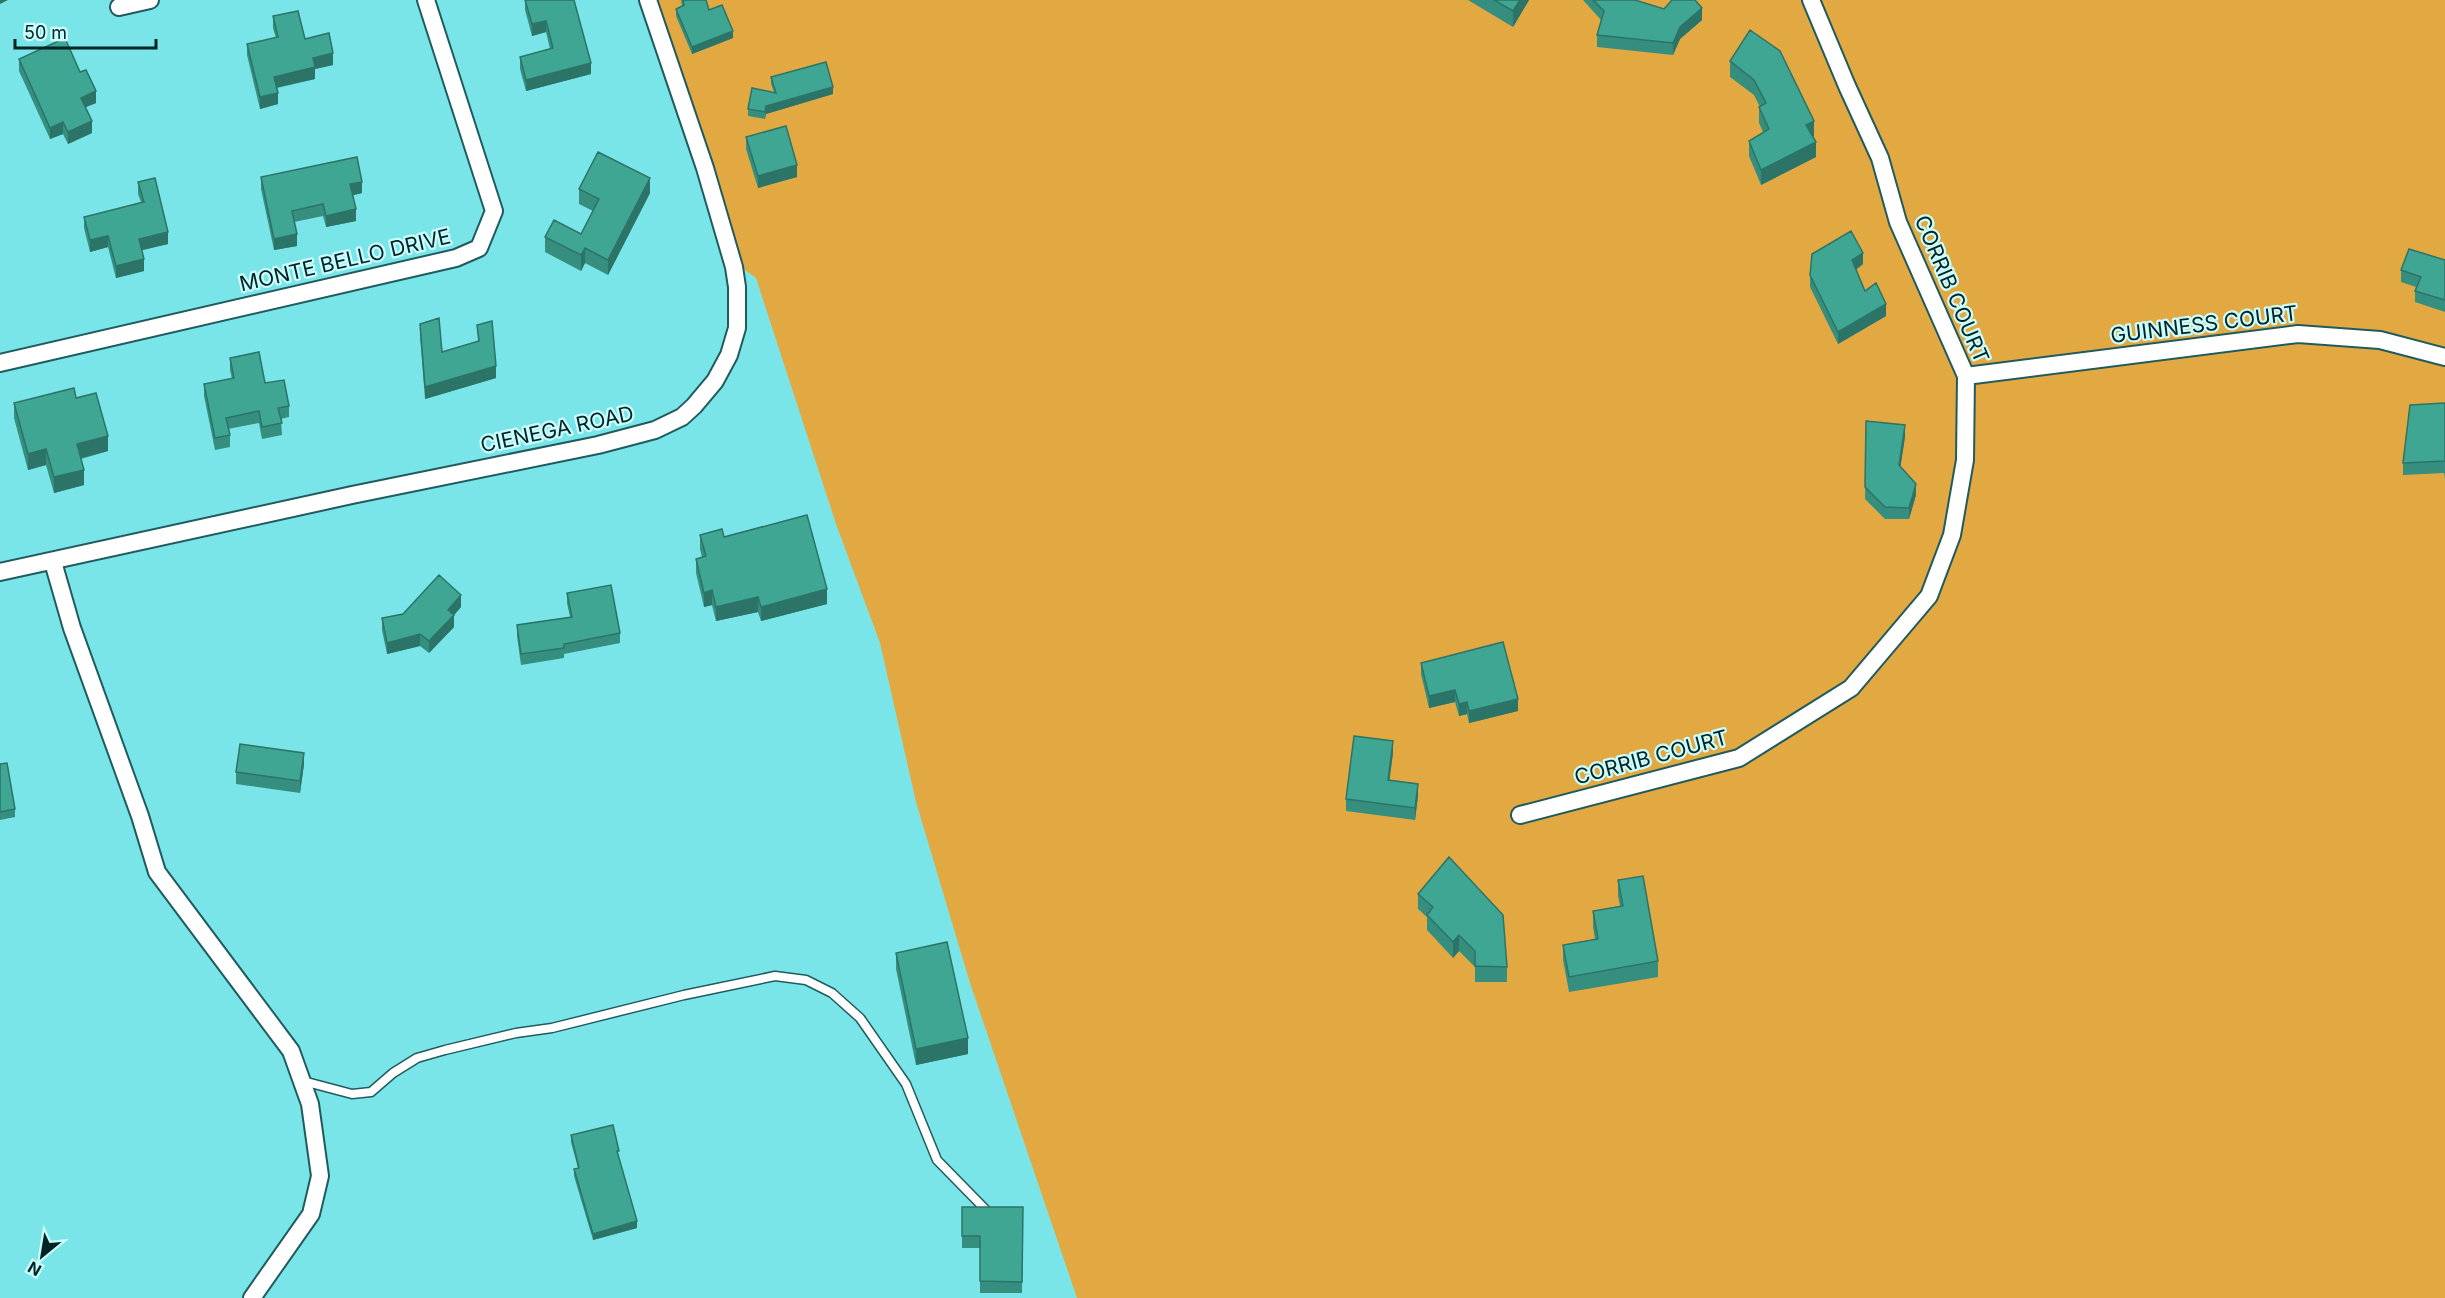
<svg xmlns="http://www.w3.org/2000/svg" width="2445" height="1298" font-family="Inter,sans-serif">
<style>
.green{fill:#e2a943}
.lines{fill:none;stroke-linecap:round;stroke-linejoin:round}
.service-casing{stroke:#205b5d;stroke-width:11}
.minor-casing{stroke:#205b5d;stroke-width:20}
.service{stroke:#fff;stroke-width:8}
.minor{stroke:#fff;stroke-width:16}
.wall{fill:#368f7e}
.shaded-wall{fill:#2c7467}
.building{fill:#3fa693;stroke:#2c7467;stroke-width:1.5}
.labels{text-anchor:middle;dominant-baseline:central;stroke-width:4.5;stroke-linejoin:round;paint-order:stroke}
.street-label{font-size:21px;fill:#002324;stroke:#ccfdfe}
</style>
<rect width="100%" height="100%" fill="#7ae5e9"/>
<path class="green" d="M650 0H2445V1298H1077L970 983 916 802 880 643 836 524 756 278 724 255Z"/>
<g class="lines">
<defs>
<path id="service" d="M303 1081 352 1094 371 1092 393 1073 417 1058 445 1050 516 1033 552 1028 684 995 775 976 806 980 832 993 860 1018 906 1084 937 1160 986 1210"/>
<path id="minor" d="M119 7 150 0
M0 363 456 258 479 248 494 211 426 0
M1966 376 2298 334 2380 340 2445 357
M53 562 72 628 140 816 157 872 291 1051 310 1104 320 1176 311 1214 252 1298
M0 572 352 495 598 445 655 430 682 417 694 406 715 381 729 355 737 328V287L734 267 705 168 648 0
M1520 815 1739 758 1851 688 1929 596 1952 535 1965 460 1966 376 1898 222 1880 158 1847 86 1811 0"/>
</defs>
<use href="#service" class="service-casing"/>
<use href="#minor" class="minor-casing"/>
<use href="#service" class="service"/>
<use href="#minor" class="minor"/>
</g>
<path class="wall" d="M525 0H574L591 74 526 91 520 69V57L550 49 546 32 532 36 525 10Z
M681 0H706L709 10 733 38 692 54 676 16V9L682 6Z
M1468 0H1529L1513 27Z
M1583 0H1635L1702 20 1680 39 1673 55 1597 47V35L1601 20Z
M273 16 305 39 333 65 315 69V79L277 88 278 104 260 109 247 55V44L276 38 273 28Z
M1750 30 1814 136 1813 137 1816 157 1761 185 1749 156V141L1763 132 1759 123V107H1760L1754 95 1730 77V61Z
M19 59 80 72 96 103 86 107 92 133 68 144 63 134 50 139 19 71Z
M771 77 833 94 766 114 765 119 748 116V109L774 92 771 84Z
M746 137 797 177 758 188 746 149Z
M261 177 362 193 353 195 356 221 326 227 323 216 294 222 297 246 274 250 261 189Z
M138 182 168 244 141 250 144 271 116 278 108 247 90 252 84 228V217L141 202 138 194Z
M579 189 650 193 608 275 585 263 581 271 545 252V237L581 234 593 211 579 204Z
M2445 260V312L2415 302V291L2416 287 2401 282V270Z
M1863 264 1856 270 1865 291 1886 316 1838 344 1810 287V275Z
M420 324 442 352 478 341 477 325 496 378 425 399 420 336Z
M230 358 265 383 289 406V417L281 419 282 435 262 439 259 423 228 429 230 435V447L215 450 204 396V384L232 379 230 370Z
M76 398 108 451 81 459 84 485 54 493 46 465 28 470 14 418V403Z
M2445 403V479L2444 473 2403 475V463Z
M1866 421 1905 437 1900 467 1916 495 1909 519H1885L1865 499Z
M700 535 724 537 827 604 761 621 758 612 716 621 712 605 704 607 696 573V559L702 557 700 549Z
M567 593 620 633V643L564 654V658L521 665 517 636V625L570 617 567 603Z
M461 607 454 615V627L429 653 420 646 387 654 382 630V618Z
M1421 663 1518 711 1469 723 1467 714 1459 716 1455 702 1429 708 1421 674Z
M1393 753 1389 780 1418 796 1415 820 1346 811V799Z
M0 764 15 809V817L0 820Z
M304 764 300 793 236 784V772Z
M1618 880 1658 961V977L1569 992 1563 960V945L1595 939 1593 927V911L1620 906 1618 896Z
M1418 894 1507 967V982H1475V967L1459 951 1453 958 1427 930V917L1418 909Z
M896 953 968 1054 916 1065 896 969Z
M571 1135 619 1157V1158L637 1228 593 1240 574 1176V1169L578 1168 571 1142Z
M962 1207H1023L1022 1293H980V1248H962Z"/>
<path class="shaded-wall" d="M0 0H8L0 4Z
M1520 0H1529L1513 27V11Z
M1702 8V20L1680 39 1673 55V43L1680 27Z
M546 21V32L532 36V24Z
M733 31V38L692 54V47Z
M333 53V65L315 69V79L274 88V77L313 58Z
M591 63V74L526 91V80Z
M833 87V94L766 114 765 119 766 106Z
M96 91V103L81 109V98Z
M278 93V104L260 109V97Z
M92 121V133L68 144V132Z
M1814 121V136L1806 141V125Z
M63 122V134L50 139V128Z
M1816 142V157L1761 185V170Z
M797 165V177L758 188V176Z
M650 178V193L608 275V260Z
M362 182V193L350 196V184Z
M356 209V221L326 227V216Z
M168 232V244L139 251V239Z
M297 234V246L274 250V239Z
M108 236V247L90 252V240Z
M585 248V263L581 271V255Z
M1863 253V264L1852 272V260Z
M144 259V271L116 278V266Z
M1886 304V316L1838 344V332Z
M496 366V378L425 399V387Z
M1905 425V437L1899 477V465Z
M108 436V451L77 459V444Z
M46 449V465L28 470V454Z
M84 470V485L54 493V477Z
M1916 484V495L1909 519V508Z
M827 589V604L761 621V607Z
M712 590V605L704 607V593Z
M461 595V607L449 621 454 615V627L429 653V641L448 610Z
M758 597V612L716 621V607Z
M420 634V646L387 654V643Z
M1455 690V702L1429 708V696Z
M1518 699V711L1469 723V711Z
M1467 702V714L1459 716V704Z
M1393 741V753L1388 792V780Z
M304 753V764L300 793V781Z
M1418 784V796L1415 820V808Z
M1459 935V951L1453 958V942Z
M968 1038V1054L916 1065V1049Z
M637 1221V1228L593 1240V1234Z"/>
<path class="building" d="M525 0H574L591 63 526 80 520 57 553 48 546 21 532 24Z
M683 0H706L709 10 722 5 733 31 692 47 676 9 684 5Z
M1494 0H1520L1513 11Z
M1593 0H1635L1664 9 1672 0H1695L1702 8 1680 27 1673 43 1597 35 1604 11Z
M298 11 305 39 329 33 333 53 313 58 315 67 274 77 278 93 260 97 247 44 278 37 273 16Z
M1750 30 1780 51 1814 121 1806 125 1816 142 1761 170 1749 141 1769 129 1759 107 1766 103 1754 80 1730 61Z
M65 38 80 72 86 70 96 91 81 98 92 121 68 132 63 122 50 128 19 59Z
M826 62 833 87 766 106 765 112 748 109 752 88 776 93 771 77Z
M786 126 797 165 758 176 746 137Z
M598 152 650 178 608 260 585 248 581 255 545 237 554 220 581 234 599 199 579 189Z
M357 157 362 182 350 184 356 209 326 216 323 204 292 211 297 234 274 239 261 177Z
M155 178 168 232 139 239 144 259 116 266 108 236 90 240 84 217 144 202 138 182Z
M1851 231 1863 253 1852 260 1865 291 1876 283 1886 304 1838 332 1810 275 1812 254Z
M2409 249 2445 260V300L2415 291 2421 277 2401 270Z
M439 318 442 352 479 341 477 325 492 321 496 366 425 387 420 324Z
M259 352 265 383 284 380 289 406 278 408 282 423 262 427 259 411 226 418 230 435 215 438 204 384 234 378 230 358Z
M74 388 76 398 96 393 108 436 77 444 84 470 54 477 46 449 28 454 14 403Z
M2445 403V461L2403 463 2410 405Z
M1866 421 1905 425 1899 465 1916 484 1909 508 1885 507 1865 487Z
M807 515 827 589 761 607 758 597 716 607 712 590 704 593 696 559 706 556 700 535 722 529 724 537Z
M439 575 461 595 448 610 454 615 429 641 420 634 387 643 382 618 403 614Z
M611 585 620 633 564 644V648L521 654 517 625 572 617 567 593Z
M1503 642 1518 699 1469 711 1467 702 1459 704 1455 690 1429 696 1421 663Z
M1354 736 1393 741 1388 780 1418 784 1415 808 1346 799Z
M240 744 304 753 300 781 236 772Z
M7 763 15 809 0 812V764Z
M1449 857 1503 915 1507 967 1475 966V951L1459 935 1453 942 1427 915 1433 907 1418 894Z
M1643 876 1658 961 1569 977 1563 945 1598 939 1593 911 1623 906 1618 880Z
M947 942 968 1038 916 1049 896 953Z
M613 1125 619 1151H617L637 1221 593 1234 574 1169 579 1168 571 1135Z
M962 1207H1023L1022 1282 980 1281V1236H962Z"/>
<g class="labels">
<g class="street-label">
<text transform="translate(345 260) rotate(-13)">MONTE BELLO DRIVE</text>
<text transform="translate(1952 289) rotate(67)">CORRIB COURT</text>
<text transform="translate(2204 324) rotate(-7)">GUINNESS COURT</text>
<text transform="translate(557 429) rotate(-12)">CIENEGA ROAD</text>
<text transform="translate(1651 757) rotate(-15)">CORRIB COURT</text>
</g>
</g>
<g transform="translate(42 1256) rotate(210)" stroke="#ccfdfe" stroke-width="4.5" paint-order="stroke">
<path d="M0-4.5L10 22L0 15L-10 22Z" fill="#002324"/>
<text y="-9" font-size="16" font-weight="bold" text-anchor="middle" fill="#002324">N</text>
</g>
<path d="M15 39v9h141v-9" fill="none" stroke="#002324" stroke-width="3"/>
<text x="24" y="39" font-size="18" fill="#002324" stroke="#ccfdfe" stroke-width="4.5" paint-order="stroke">50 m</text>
</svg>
